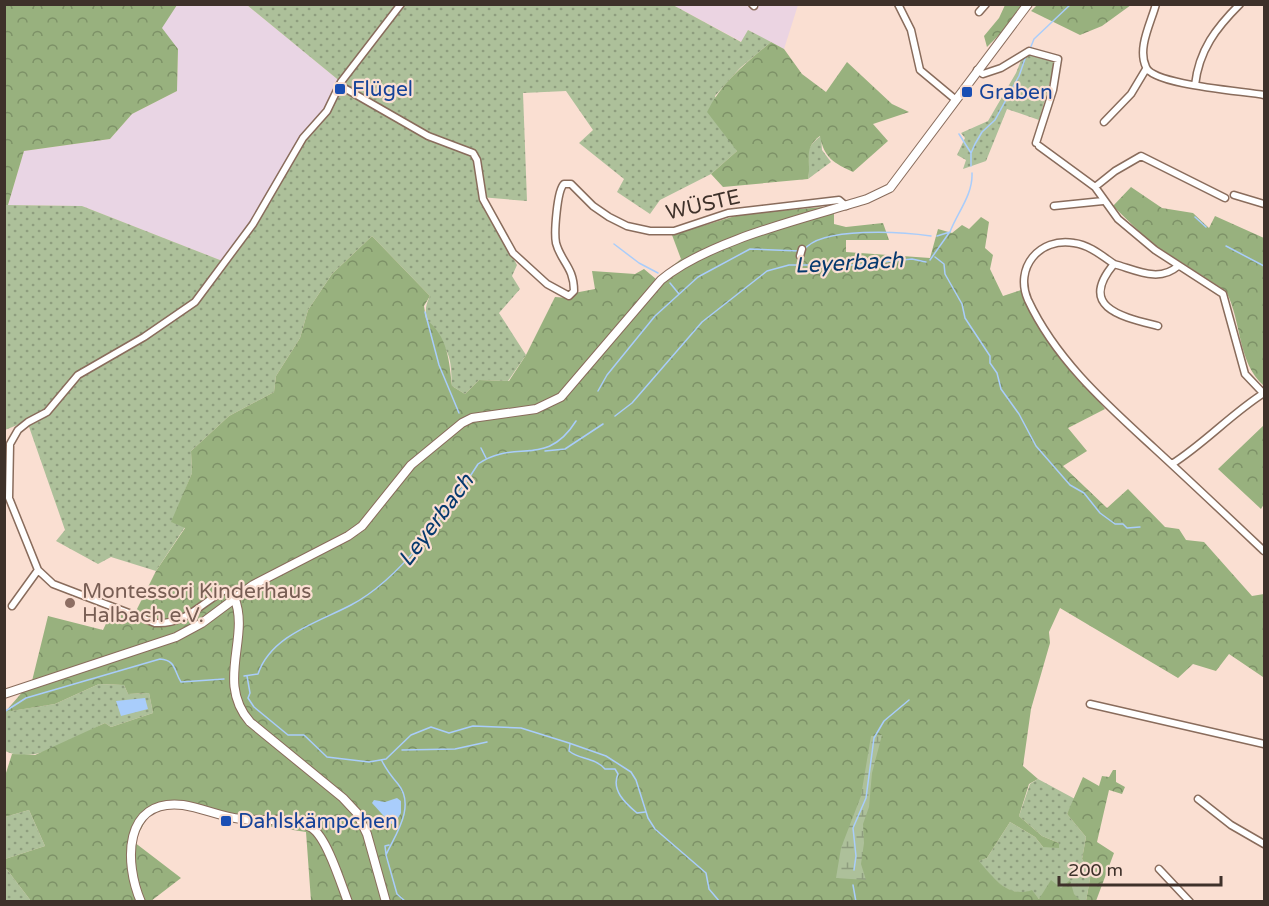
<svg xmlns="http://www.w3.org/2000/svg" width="1269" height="906" font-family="'Varela Round',sans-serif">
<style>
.commercial{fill:#ebd4e2}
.industrial{fill:#e9d5e4}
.grass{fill:url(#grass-dots)}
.forest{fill:url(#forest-crowns)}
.wetland{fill:url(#wetland-marsh)}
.water{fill:#a9cdfb}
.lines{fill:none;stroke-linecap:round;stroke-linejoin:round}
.stream{stroke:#a9cdfb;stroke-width:1.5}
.minor-casing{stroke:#896c5c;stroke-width:9}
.major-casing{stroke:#896c5c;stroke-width:10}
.minor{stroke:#fff;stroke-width:6}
.major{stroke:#fff;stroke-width:8}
.transit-dot{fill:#1a4fb4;stroke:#fadfd2;stroke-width:2}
.education-dot{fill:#8d6e63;stroke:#fadfd2;stroke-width:2}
.labels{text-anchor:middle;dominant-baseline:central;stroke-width:4.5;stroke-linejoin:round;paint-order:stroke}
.transit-label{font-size:21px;fill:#164399;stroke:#fadfd2;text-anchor:start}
.street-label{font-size:21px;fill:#3e312a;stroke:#fadfd2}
.education-label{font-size:21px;fill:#785e54;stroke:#fadfd2;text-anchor:start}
.water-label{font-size:22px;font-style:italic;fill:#06396e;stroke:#fadfd2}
</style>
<defs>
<pattern id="grass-dots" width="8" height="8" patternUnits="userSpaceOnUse" patternTransform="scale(1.5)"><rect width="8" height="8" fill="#adc09a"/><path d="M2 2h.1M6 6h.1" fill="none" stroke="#8e9d7e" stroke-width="1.8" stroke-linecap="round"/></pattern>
<pattern id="forest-crowns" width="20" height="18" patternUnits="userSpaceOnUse" patternTransform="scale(1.5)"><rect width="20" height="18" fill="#98b17e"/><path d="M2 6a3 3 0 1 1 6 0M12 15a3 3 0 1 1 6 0" fill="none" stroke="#7d9167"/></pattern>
<pattern id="wetland-marsh" width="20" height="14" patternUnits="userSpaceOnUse" patternTransform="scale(1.5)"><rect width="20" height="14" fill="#adc09a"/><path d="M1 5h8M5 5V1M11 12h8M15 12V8" fill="none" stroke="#8e9d7e"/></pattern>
</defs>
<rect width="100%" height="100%" fill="#fadfd2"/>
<path class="commercial" d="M673 5 798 4V5L784 49 748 30 742 42Z"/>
<path class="industrial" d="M177 5H247L342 83 225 262 82 206 8 205 24 151 110 139 132 114 177 91 178 49 161 28Z"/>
<path class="grass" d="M247 5H673L741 42 748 30 771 42 740 68 715 96 737 151 711 174 660 200 650 214 617 192 624 179 579 143 593 130 566 91 523 93 527 201 480 197 517 265 512 276 520 289 499 313 526 355 508 381 479 380 465 394 452 386C451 376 452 362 447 352 438 331 417 320 430 296L372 236 332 274 308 310 300 338 276 376 274 392 229 416 191 451 192 473 172 522 185 527 156 571 111 557 98 564 56 541 65 530 27 421 5 430V205L82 206 225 262 342 83Z
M1024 53 1048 57 1056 62 1039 120 1007 109 986 161 963 169 966 160 957 155 965 138 961 133 988 121 1016 73Z
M821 136 822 150 831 162 808 179C812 158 800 151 821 136Z
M99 684 124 685 128 694 149 693 153 713 111 727 105 723C77 736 36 766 5 751L4 712 55 704Z
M1038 779 1075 799 1067 814 1086 837 1082 859 1091 873 1086 901H1081L1061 888 1039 899 1032 891C1008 899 992 877 978 861L987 858 1010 822 1035 837 1043 847 1059 843 1042 836 1019 816 1030 784Z
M29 810 45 846 5 859V817Z
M5 867 31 901H5Z"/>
<path class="forest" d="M4 5H177L162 28 178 49 177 91 132 114 110 139 24 151 8 205H5Z
M1005 5H1024L1009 25 987 47 984 36 999 18Z
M1037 5V4L1131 5 1102 26 1080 35 1031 11Z
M771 42 784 49 802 74 826 92 847 62 892 104 909 112 873 124 888 141 853 172C834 163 824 158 820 136 802 149 812 161 808 179L723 187 711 174 737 151 707 112C722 82 746 63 771 42Z
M1131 187 1162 208 1193 213 1209 228 1215 216 1264 238V386C1237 362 1242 322 1226 291L1150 242 1113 206Z
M834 206V224L846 227 883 223 889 240H846V252L930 258 938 229 952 233 962 225 969 229 981 217 989 222 985 248 993 255 990 269 1003 296 1021 290C1040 328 1060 365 1092 394L1050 337 1105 409 1068 428 1087 451 1063 466 1107 508 1128 489 1165 527 1179 529 1186 540 1204 542 1252 596 1264 594 1263 677 1229 654 1216 671 1193 664 1178 678 1060 608 1049 632 1050 643 1031 709 1023 766 1038 779 1029 784 1019 816 1042 836 1059 843V848L1043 847 1035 837 1010 822 987 858 979 861C993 877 1008 899 1032 890L1039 899 1051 880 1061 888 1070 880 1074 894 1081 901H311L306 832 227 820 185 808 165 809 148 816 134 842 181 878 151 901H31L5 867V859L45 846 29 810 5 817V776L12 754 35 755 105 723 111 727 153 713 149 693 128 694 124 685 99 684 55 704 5 712 32 681 48 616 103 630 113 609 133 617 156 571 185 528 171 522 192 473 191 451 229 416 274 392 276 376 300 338 308 310 332 274 372 236 430 296 424 306 426 319C448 337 449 360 452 386L465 394 479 380 509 381 526 355 555 297 569 298 574 293 595 289 592 271 635 274 644 269 656 279 681 259 672 235 742 214Z
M1264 425V504L1261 509 1218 469Z
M1113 770H1116V782L1125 787 1122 794 1109 790 1097 842 1114 853 1096 901H1086L1091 873 1082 859 1086 837 1067 814 1083 777 1099 786 1102 776 1109 777Z"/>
<path class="wetland" d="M882 735 872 773 869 807 863 824 864 843 861 864 866 880 836 878 841 848 861 796 871 736Z"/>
<path class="water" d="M145 698 148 709 121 716 116 701Z
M397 798 401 801V813L395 823 391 824 372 803 374 800 385 802Z"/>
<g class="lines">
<path class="stream" d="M1030 49 1034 39 1071 4
M959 134 971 153
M971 166V153L975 144 982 132 995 120 1019 76 1026 56
M1195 217 1206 227
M937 236 950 232C957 213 973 195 972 173
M614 244 639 263 658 273
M1226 246 1264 266
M804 250C821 226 904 232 931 236
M935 257 944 264 945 274 962 304 965 318 990 356V363L997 373 1001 389 1019 414 1036 446 1070 485 1084 493 1100 513 1115 524H1123L1127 528 1140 527
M930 260 949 233
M670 283 679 294
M425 312 439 365 459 413
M598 391 607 375 655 316 698 277 750 249 799 251
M615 416 632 403 702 322 767 271 789 265H855L912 259 926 262
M481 448 486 458
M545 451 565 449 603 424
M244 676 258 674C271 635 319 622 351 605 401 579 448 511 478 464 515 438 546 469 576 421
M247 676 250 693 248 698 254 707 288 735H304L327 757 369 762 386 759 411 735 431 727 449 733 473 726 521 728 569 743 606 756 631 772 636 780 648 818 655 829 706 873 709 889 720 902
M4 712 26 698 160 659C176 660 174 671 181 682L224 679
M570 744 569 751C580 760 594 757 605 769H615L618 774C611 790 625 803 637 813L645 812
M402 750 455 749 487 742
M382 761C387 771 392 777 398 784 417 807 393 838 386 855L397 894 406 902
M386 854 385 846 389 845
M854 870 856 856 853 828 866 798 874 738 884 721 909 700
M853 885 856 902"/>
<defs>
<path id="minor" d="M752 4 754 6
M898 4 911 30 920 70 956 100
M1156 4C1151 23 1137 48 1146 67 1153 85 1243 91 1264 95
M979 12 986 4
M977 70 983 74 1001 68 1029 51 1058 59 1053 90 1036 143
M339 85 428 136 473 153 477 160 483 199 513 253 547 284 569 296 574 291C574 267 561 262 556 243 554 233 557 190 564 184H571L593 206 609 217 627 226 650 231H674L728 213 839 200 846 206
M1195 85C1199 50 1216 28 1240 4
M1104 122 1131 94 1146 69
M1039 146 1095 187 1118 219 1155 250 1223 294 1245 374 1264 394
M1095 187 1115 171 1141 156 1225 198
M1234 195 1264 204
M1054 206 1103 201
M800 256 802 249
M1114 264C1101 255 1089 245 1074 243 1039 237 1014 268 1028 300 1056 360 1106 404 1154 448 1191 482 1228 517 1264 551
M1158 326C1123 317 1077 308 1114 264 1136 270 1159 283 1178 266
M1172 464C1205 443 1231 414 1264 393
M234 597 230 591 225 590C201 603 186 625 155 623L53 584 38 570 9 498 10 444 18 430 28 422 47 412 78 375 144 337 195 302 253 224 303 138 327 111 341 82 401 4
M12 606 38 570
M1090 704 1264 744
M1198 799 1231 825 1264 844
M1159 869 1190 902"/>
<path id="major" d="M234 597C251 637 215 682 250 722L343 798 357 813 367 834 386 902
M4 694 176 637 202 623 253 585 348 536 362 526 411 465 462 423 472 418 536 409 561 397 661 280C709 240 806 218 867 199L890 188 1028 4
M141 902C124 863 123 798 183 805 203 808 221 817 241 819 262 822 294 816 312 828 327 838 341 884 348 902"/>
</defs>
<use href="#minor" class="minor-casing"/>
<use href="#major" class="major-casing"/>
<use href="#minor" class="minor"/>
<use href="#major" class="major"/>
</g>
<g class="transit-dot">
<rect x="334" y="83" width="12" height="12" rx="3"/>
<rect x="961" y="86" width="12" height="12" rx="3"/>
<rect x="220" y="815" width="12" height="12" rx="3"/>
</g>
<circle class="education-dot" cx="70" cy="603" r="6"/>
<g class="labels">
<g class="transit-label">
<text x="352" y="89">Flügel</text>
<text x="979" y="92">Graben</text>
<text x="238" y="821">Dahlskämpchen</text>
</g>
<g class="street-label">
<text transform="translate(703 205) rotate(-13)">WÜSTE</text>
</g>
<g class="education-label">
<text x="82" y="591">Montessori Kinderhaus<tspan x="82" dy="24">Halbach e.V.</tspan></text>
</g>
<g class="water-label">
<text transform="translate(849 263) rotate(-3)">Leyerbach</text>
<text transform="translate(436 520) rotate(-53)">Leyerbach</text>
</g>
</g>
<rect width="1269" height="906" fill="none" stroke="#3e312a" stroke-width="12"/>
<path d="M1059 876v9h162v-9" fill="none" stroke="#3e312a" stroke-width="3"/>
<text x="1068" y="876" font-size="18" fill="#3e312a" stroke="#fadfd2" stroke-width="4.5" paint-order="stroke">200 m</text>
</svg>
